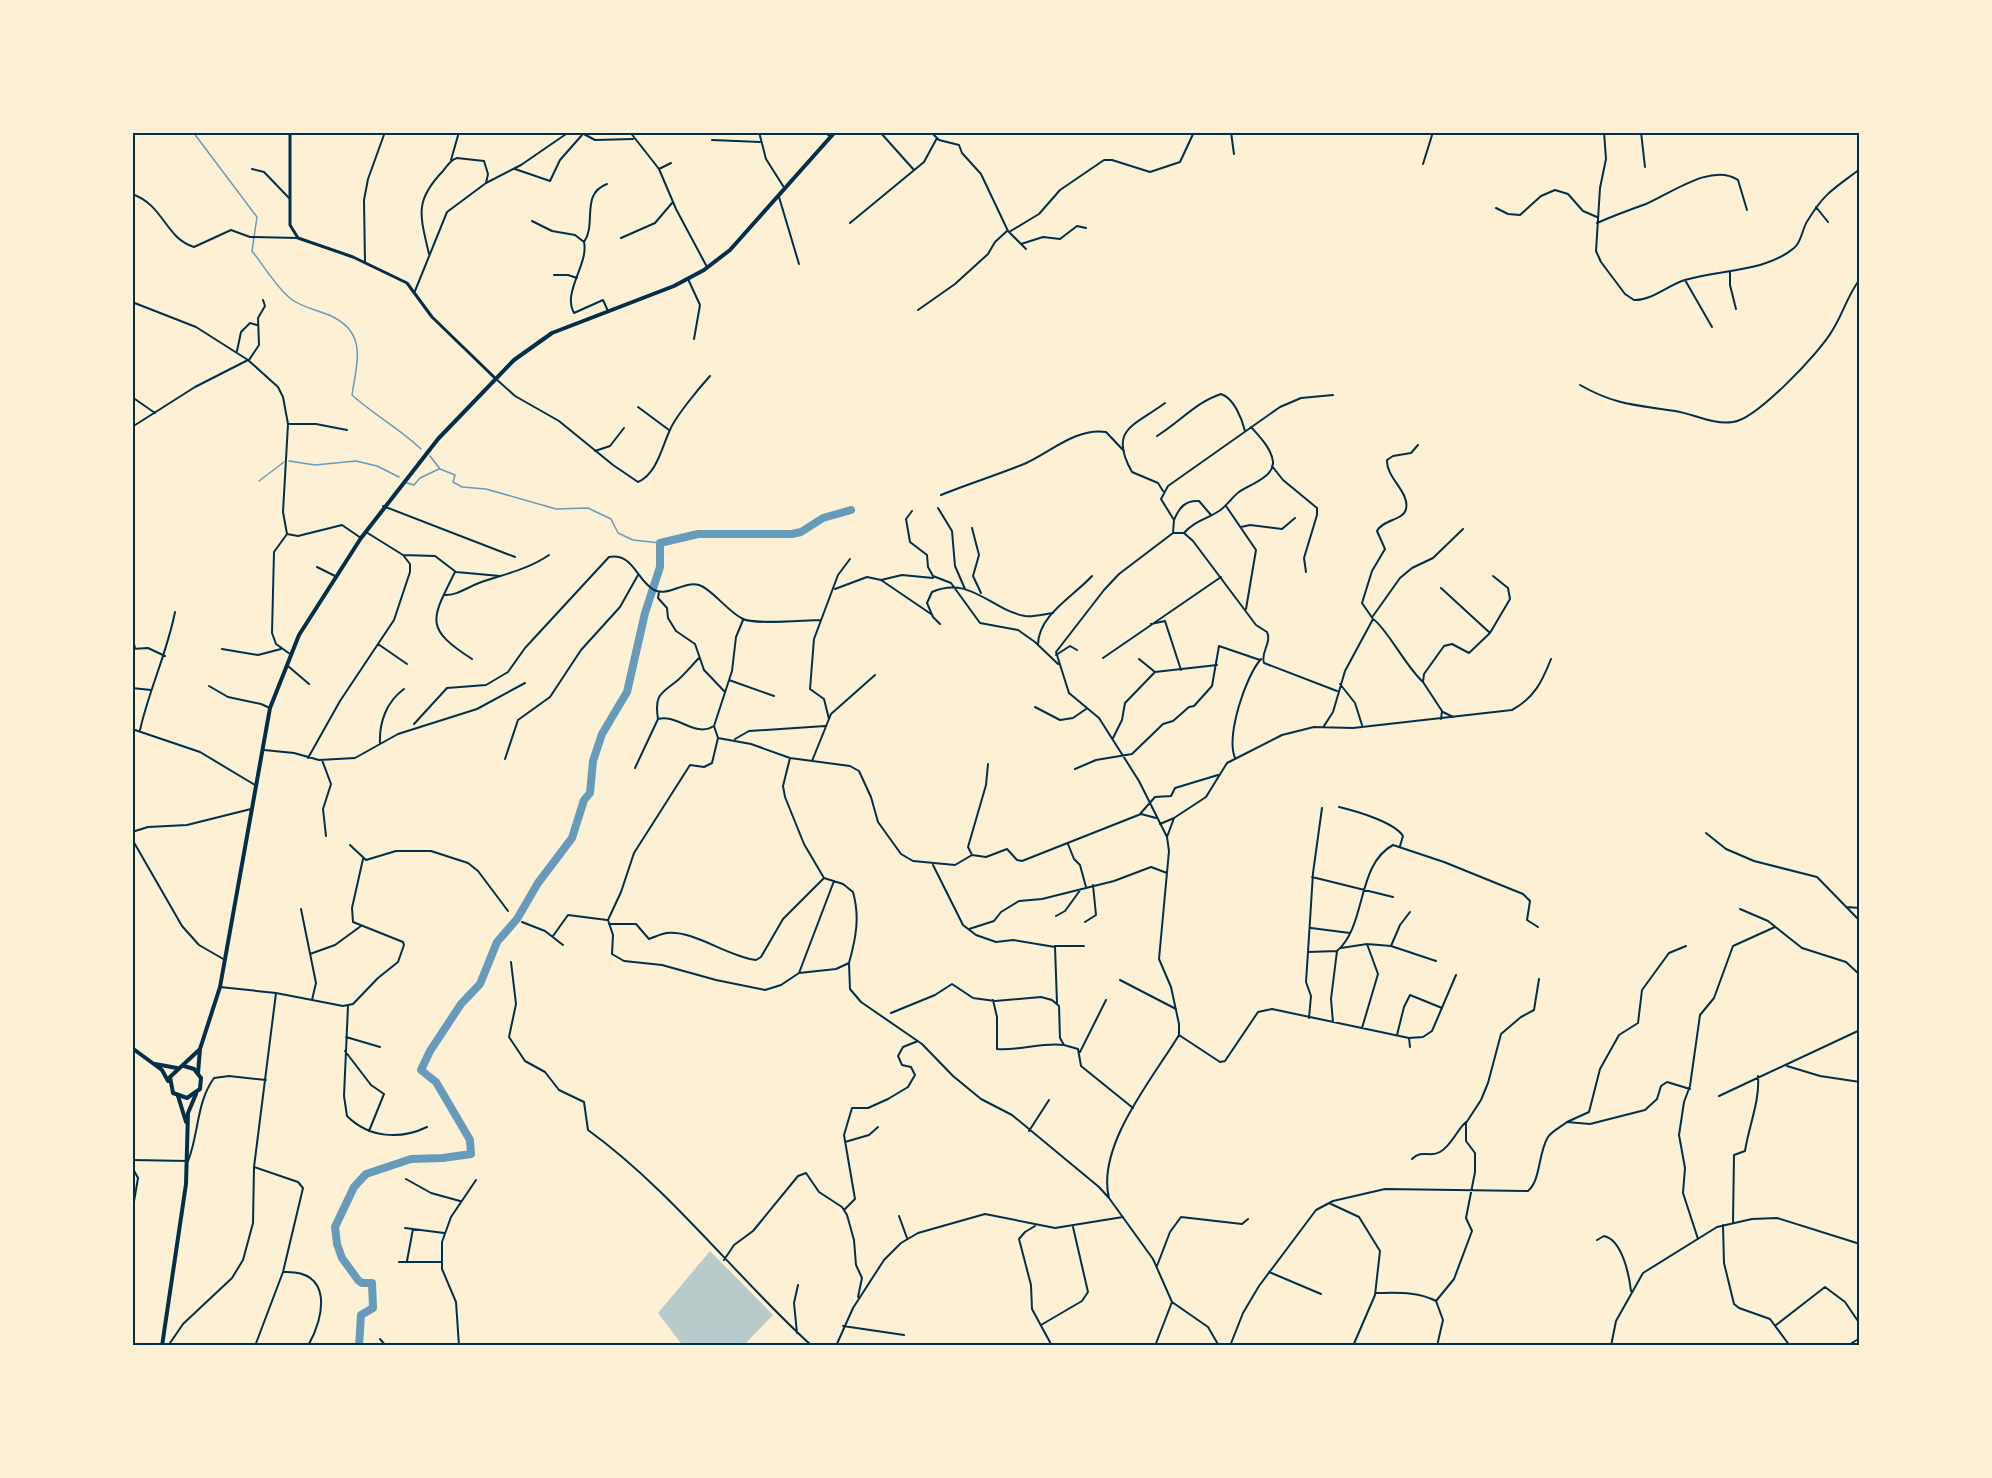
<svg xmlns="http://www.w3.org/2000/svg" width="1992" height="1478" font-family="Manrope,sans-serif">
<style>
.green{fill:#b9caca}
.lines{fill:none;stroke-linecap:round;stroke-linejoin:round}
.stream{stroke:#669bbc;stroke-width:1.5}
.river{stroke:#669bbc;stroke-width:8}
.minor{stroke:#003049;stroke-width:2}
.tertiary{stroke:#003049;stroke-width:3}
.primary{stroke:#003049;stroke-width:4}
.trunk{stroke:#003049;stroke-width:4}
.neatline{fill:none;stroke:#003049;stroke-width:2}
</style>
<rect width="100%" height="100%" fill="#fdf0d5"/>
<path class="green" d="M710 1251 773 1315 743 1346H683L658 1313Z"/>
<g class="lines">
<path class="stream" d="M193 132 257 217 252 251C264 266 276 287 291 299 303 308 315 309 329 315 368 332 357 361 352 395 374 415 399 428 421 449
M430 456 440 469 455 475 453 482 462 487 486 489 556 509 588 508 611 519 618 533 633 540 660 543
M289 461 315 465 356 461 377 466 399 477
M259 481 284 462
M407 483 414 485 420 478 439 469"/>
<path class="river" d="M359 1346 361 1315 373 1308 372 1283H362L358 1280 342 1258 337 1244 335 1227 354 1187 366 1174 411 1159 443 1158 471 1154 470 1140 436 1082 421 1070 430 1051 461 1004 480 984 497 942 517 919 538 883 572 838 584 800 590 793 593 761 602 734 627 692 645 613 660 567V543L698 534H792L801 532 823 518 851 510"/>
<path class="minor" d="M580 132 595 140 633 139
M630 132 659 169 676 209 707 267
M759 132 766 159 785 189
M824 132 831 137
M880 132 914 170
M892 132 910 134 918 132
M931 132 939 140 959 145 962 153 981 174 1008 231 1026 249
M1231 132 1234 154
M1604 132 1606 159 1600 188 1596 251 1601 262 1625 294 1634 300C1651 301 1668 285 1685 280 1720 269 1764 273 1794 248 1802 242 1802 228 1808 220 1825 192 1835 188 1860 169
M1641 132 1645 167
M712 140 760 142
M451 160 459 132
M1423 164 1433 132
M252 169 264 172 290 199
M515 169 550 181 560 160 582 135
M659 169 671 163
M132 194C164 205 165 238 194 247L231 230 250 237 298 238
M779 197 799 264
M1816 207 1828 222
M1496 208 1508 214 1520 215 1541 196 1555 190 1568 194 1583 211 1597 217
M532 221 552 231 575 235 584 242C589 264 562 292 574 313L603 300 608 311
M850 223 924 162 937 138
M1597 223C1613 216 1629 210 1646 204 1670 194 1712 162 1738 180L1747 210
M1009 232 1039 214 1060 190 1104 160H1112L1150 172 1180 162 1194 132
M621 238 655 223 672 203
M584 242C597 224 580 194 607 184
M1021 244 1043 237 1060 239 1077 226 1086 228
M429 254C420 215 414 201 443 171 448 165 450 160 457 158L484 161 488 174 486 183
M365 263 364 200 368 179 385 132
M1730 272V285L1736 309
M554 275H568L577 278
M688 279 700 305 694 339
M1685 280 1712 327
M415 291 447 212 486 183 521 165 569 132
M132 302 196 327 248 360 278 387 283 397 288 424 283 512 287 534 298 536 342 525 361 538
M918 310 955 284 988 254 995 242 1007 231
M237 351 241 332 250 323 257 325
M249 360 259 345 258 318 265 306 263 300
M495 378 515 396 559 421 613 465 638 482C657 474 662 446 670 430 675 417 700 387 710 376
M1580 385C1615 405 1636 405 1675 411 1694 414 1713 425 1733 422 1756 420 1820 352 1832 331 1843 314 1847 296 1860 279
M132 397 155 413
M638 407 669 430
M288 424H316L347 430
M132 427 195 387 248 360
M1157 436C1180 422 1196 402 1221 394 1234 398 1242 419 1245 431
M595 451 610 446 624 428
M1272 466 1283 480 1317 508V515L1304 558 1306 572
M1163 491 1158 483 1132 472C1108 429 1134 426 1165 403
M941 495C968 484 997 475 1024 464 1049 453 1077 427 1106 432L1124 451
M383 506 515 557
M1226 506 1256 550 1246 609
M938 508 952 531 955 566 965 589
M912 511 906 519 910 542 927 555 928 567 933 576 951 583 980 623 1018 630 1035 642 1058 664
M1174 520C1179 508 1185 500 1199 501L1211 515
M1241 527 1250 525 1282 529 1295 518
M972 528 979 555 973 576 981 593
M366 532 403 555 435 556 456 572 500 576
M1174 533H1184L1193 541 1256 625 1267 632C1272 643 1260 653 1264 663L1337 691
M1184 533C1194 521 1207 519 1219 511 1227 506 1232 497 1239 492 1249 485 1274 477 1273 462 1272 449 1259 436 1251 427
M287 534 274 552 272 633 276 644 290 654
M317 567 335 576
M455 572C431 620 424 628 472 659
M881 580 931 614
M1441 588 1490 633
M835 589 867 577 881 580 902 575 933 578
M659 592 658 598 667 608 668 618 676 631 695 644 704 670 725 692
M444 595C456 596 468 587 479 583 504 574 527 570 549 555
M1373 616 1400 578 1412 568 1433 558 1463 529
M1373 619C1386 627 1406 667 1423 682
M940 624 933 617 927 603 932 592C970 575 991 610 1025 616 1034 617 1044 614 1053 613
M1151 624 1165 621 1181 670
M132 636 135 648
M378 644 407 664
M1038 645C1038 615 1074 596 1092 576
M132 649 148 648 165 656
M222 649 258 655 281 649
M1056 655 1070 646 1077 650
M1103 658 1221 577
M1139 659 1155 672 1217 665
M288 666 309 684
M729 680 774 696
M1340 684 1355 703 1362 725
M209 686 228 697 261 704 270 708
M132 688 151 690
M1035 707 1060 720 1073 718 1086 709
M1443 712 1453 717
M658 719C654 694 661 694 678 680 686 673 692 665 699 658
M829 719 824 699 810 689 814 639 838 575 850 559
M1441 719 1442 711 1423 682 1424 674 1444 646 1452 644 1469 653 1490 633 1510 599 1508 588 1493 576
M414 724 447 688 486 685 508 672 525 648 609 557C634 553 636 580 654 590 668 597 683 581 699 585 712 589 728 612 743 619 755 625 805 620 821 620
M1324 726 1333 712 1345 671 1373 619 1362 603 1372 571 1385 549 1377 531C1382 520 1404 520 1406 509 1410 492 1386 478 1387 460L1393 456 1411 453 1418 445
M132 729 200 752 255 785
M140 730C149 690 167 653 175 612
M718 738 714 726 732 671 736 637 743 620
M1113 738 1122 720 1125 703 1155 672
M735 739 749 731 825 726
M380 744C379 723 386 702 404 689
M264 750 294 753 319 760 355 758 398 734 477 709 525 683
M308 758 340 701 394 620 410 572V564L403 555
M790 758 783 786 785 797 804 844 824 878 843 884 853 892C860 917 856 938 849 963
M1235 758C1226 736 1245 677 1261 659
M505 759 518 720 550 697 581 650 620 607 638 575
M322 760 331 784 323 809 326 836
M812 761 831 714 875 675
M635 768 658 719C678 714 695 738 714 726
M1075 769 1096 760 1132 754 1163 724 1173 721 1189 707 1194 706 1212 686 1219 646 1260 660
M1339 807C1356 811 1394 822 1403 836L1400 846
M1140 814 1155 797 1171 796 1175 788 1218 775
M1160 824 1174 818
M132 832 148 827 187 825 251 809
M1706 833 1726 849 1754 861 1817 877 1860 921
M1167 837 1174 818 1206 797 1227 763 1282 735 1314 727 1353 728 1512 710C1534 698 1542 682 1551 659
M132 839 182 926 199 945 225 960
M1068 844 1074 859 1080 865 1086 887
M350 845 366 860 396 851H431L468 863 478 871 508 911
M972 855 968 847 986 785 988 764
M933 865 963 925 976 935 996 942 1013 940 1055 947 1057 1003
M1312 877 1393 897
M1846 907 1860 908
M301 909 316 983 312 1000
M1740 909 1768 921 1802 948 1846 962 1860 975
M1056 916 1065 911 1081 889
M522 922 545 931 563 945
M1085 922 1096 915 1093 885
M609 924H636L649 939C655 937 660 934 667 933 694 930 728 957 756 960L761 957 783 919 824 878
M1311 928 1350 933
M969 929 994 921 1001 912 1019 901 1042 899 1114 881 1151 867 1167 873
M553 936 568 915 607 920
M1055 946H1084
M1391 946 1436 961
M1341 948 1367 944 1391 946 1400 925 1410 912
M1308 952 1313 873 1322 808
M310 954 335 945 361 926
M511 962 516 1004 509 1037 525 1061 545 1072 559 1090 584 1102 588 1130C672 1191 736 1277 812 1346
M799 973 834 881
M1120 980 1176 1009
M220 987 276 993 343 1006 353 1004 378 978 398 962 404 945 403 942 353 922 352 908 363 859
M993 1000 997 1017V1049C1020 1051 1042 1042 1064 1045
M348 1006 344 1096 347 1116C369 1138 400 1140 427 1127
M891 1013 935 995 952 984 973 998 995 1001 1041 997 1052 1000 1059 1006 1060 1038 1064 1045 1078 1049 1081 1066 1133 1108
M1309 1018 1311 996 1306 982 1308 952 1337 951C1367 925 1356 865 1393 845L1444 862 1523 894 1530 901 1527 920 1538 927
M1333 1022 1331 999 1337 951
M1362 1028 1378 974 1367 944
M1179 1035 1220 1062 1225 1061 1258 1012 1272 1009 1409 1038 1410 1047
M1397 1035 1404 1007 1410 995 1442 1008
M346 1037 380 1047
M1409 1038 1423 1037 1432 1031 1456 975
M345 1051 371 1085 384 1094 369 1131
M1080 1052 1106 1000
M1787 1066 1820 1076 1860 1082
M1719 1096 1860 1030
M1567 1122 1589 1112 1600 1069 1619 1035 1638 1023 1642 990 1669 953 1686 946
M1029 1131 1049 1100
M845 1142 869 1135 878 1127
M1412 1159C1422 1149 1430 1158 1440 1152 1452 1145 1456 1131 1466 1122
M132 1160 188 1161C199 1134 196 1103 214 1078L229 1076 266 1080
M132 1167 138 1178 132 1213
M254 1167 298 1182 303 1188 283 1272 255 1346
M406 1179 431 1193 460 1201
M1109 1198 1099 1187 1012 1115 981 1099 953 1076 922 1044 861 1002 850 989 849 963 836 969 799 973 781 985 765 990 716 980 662 965 624 961 612 954 613 935 608 920 621 892 634 853 690 765 704 767 712 763 718 738 751 744 790 758 850 766 859 771 871 797 878 822 901 854 913 861 955 865 972 855 986 857 1007 849 1017 860 1022 861 1141 814 1156 818
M1329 1203 1359 1217 1380 1251 1375 1295 1353 1346
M845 1209 855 1199 844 1135 852 1108H868L888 1099 908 1087 915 1075 911 1067 902 1065 898 1056 903 1047 918 1041
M899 1216 907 1238
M1733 1222 1734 1155 1745 1151C1749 1125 1760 1101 1758 1076
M1723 1225 1724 1263 1734 1304 1739 1308 1770 1319 1790 1346
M1035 1226 1025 1232 1019 1239 1031 1285 1032 1309 1052 1346
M405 1228 444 1233
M1698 1239 1683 1193 1685 1168 1679 1135 1684 1102 1690 1086 1700 1015 1714 998 1733 946 1775 927
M1597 1240 1604 1236C1622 1240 1629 1274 1631 1291
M724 1260 734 1245 753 1231 798 1176 806 1173 819 1192 842 1207 847 1215 854 1240 856 1265 862 1278 858 1297
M407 1261 413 1229
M399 1262H441
M1157 1266 1170 1232 1181 1217 1242 1224 1248 1219
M284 1272C333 1270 325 1316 308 1346
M1269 1272 1321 1294
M1376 1293C1397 1293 1417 1291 1436 1301L1443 1320 1437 1346
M1436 1301 1454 1279 1472 1231 1466 1218 1475 1172V1153L1466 1141V1123L1481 1100 1488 1083 1501 1034 1521 1017 1534 1010 1539 979
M1041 1325 1082 1301 1088 1292 1073 1227
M1776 1325 1825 1287 1845 1302 1860 1324
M843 1326 904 1335
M797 1333 794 1303 798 1285
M380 1339 386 1346
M168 1346 183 1324 232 1278 243 1260 253 1223 254 1167 276 993
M459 1346 456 1302 442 1269V1242L451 1217 476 1180
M836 1346 853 1308 884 1260 901 1243 918 1233 985 1214 1055 1228 1123 1217
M1155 1346 1172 1302
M1219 1346 1208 1327 1172 1302 1153 1259 1109 1198C1096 1146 1153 1078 1179 1035V1024L1171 987 1159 959 1169 851 1167 837 1139 781 1099 718 1069 693 1056 652 1104 590 1119 574 1173 533 1174 520 1161 499 1168 486 1280 407 1301 398 1333 395
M1230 1346 1243 1313 1259 1286 1316 1210 1333 1201 1385 1189 1528 1191C1541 1180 1538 1153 1548 1137 1552 1131 1561 1127 1567 1122L1590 1124 1645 1110 1657 1099 1661 1086 1667 1082 1690 1089
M1611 1346 1616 1321 1643 1273 1717 1227 1752 1219 1777 1218 1860 1244
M1847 1346 1860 1338"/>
<path class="tertiary" d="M290 132V225L298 238 353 257 407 283 432 317 495 378"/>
<path class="primary" d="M178 1096 186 1122
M162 1346 186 1184 188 1113 196 1094"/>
<path class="trunk" d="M132 1048 162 1070 168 1081
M155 1064 177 1068
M184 1066 194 1069 201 1078 200 1089 187 1098 173 1093 170 1077 199 1050
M198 1073 200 1049 220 987 270 708 299 635 361 538 438 439 514 360 552 333 674 286 704 270 730 250 835 132"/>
</g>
<rect width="1992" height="1478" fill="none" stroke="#fdf0d5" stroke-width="267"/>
<rect x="134" y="134" width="1724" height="1210" class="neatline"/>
</svg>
